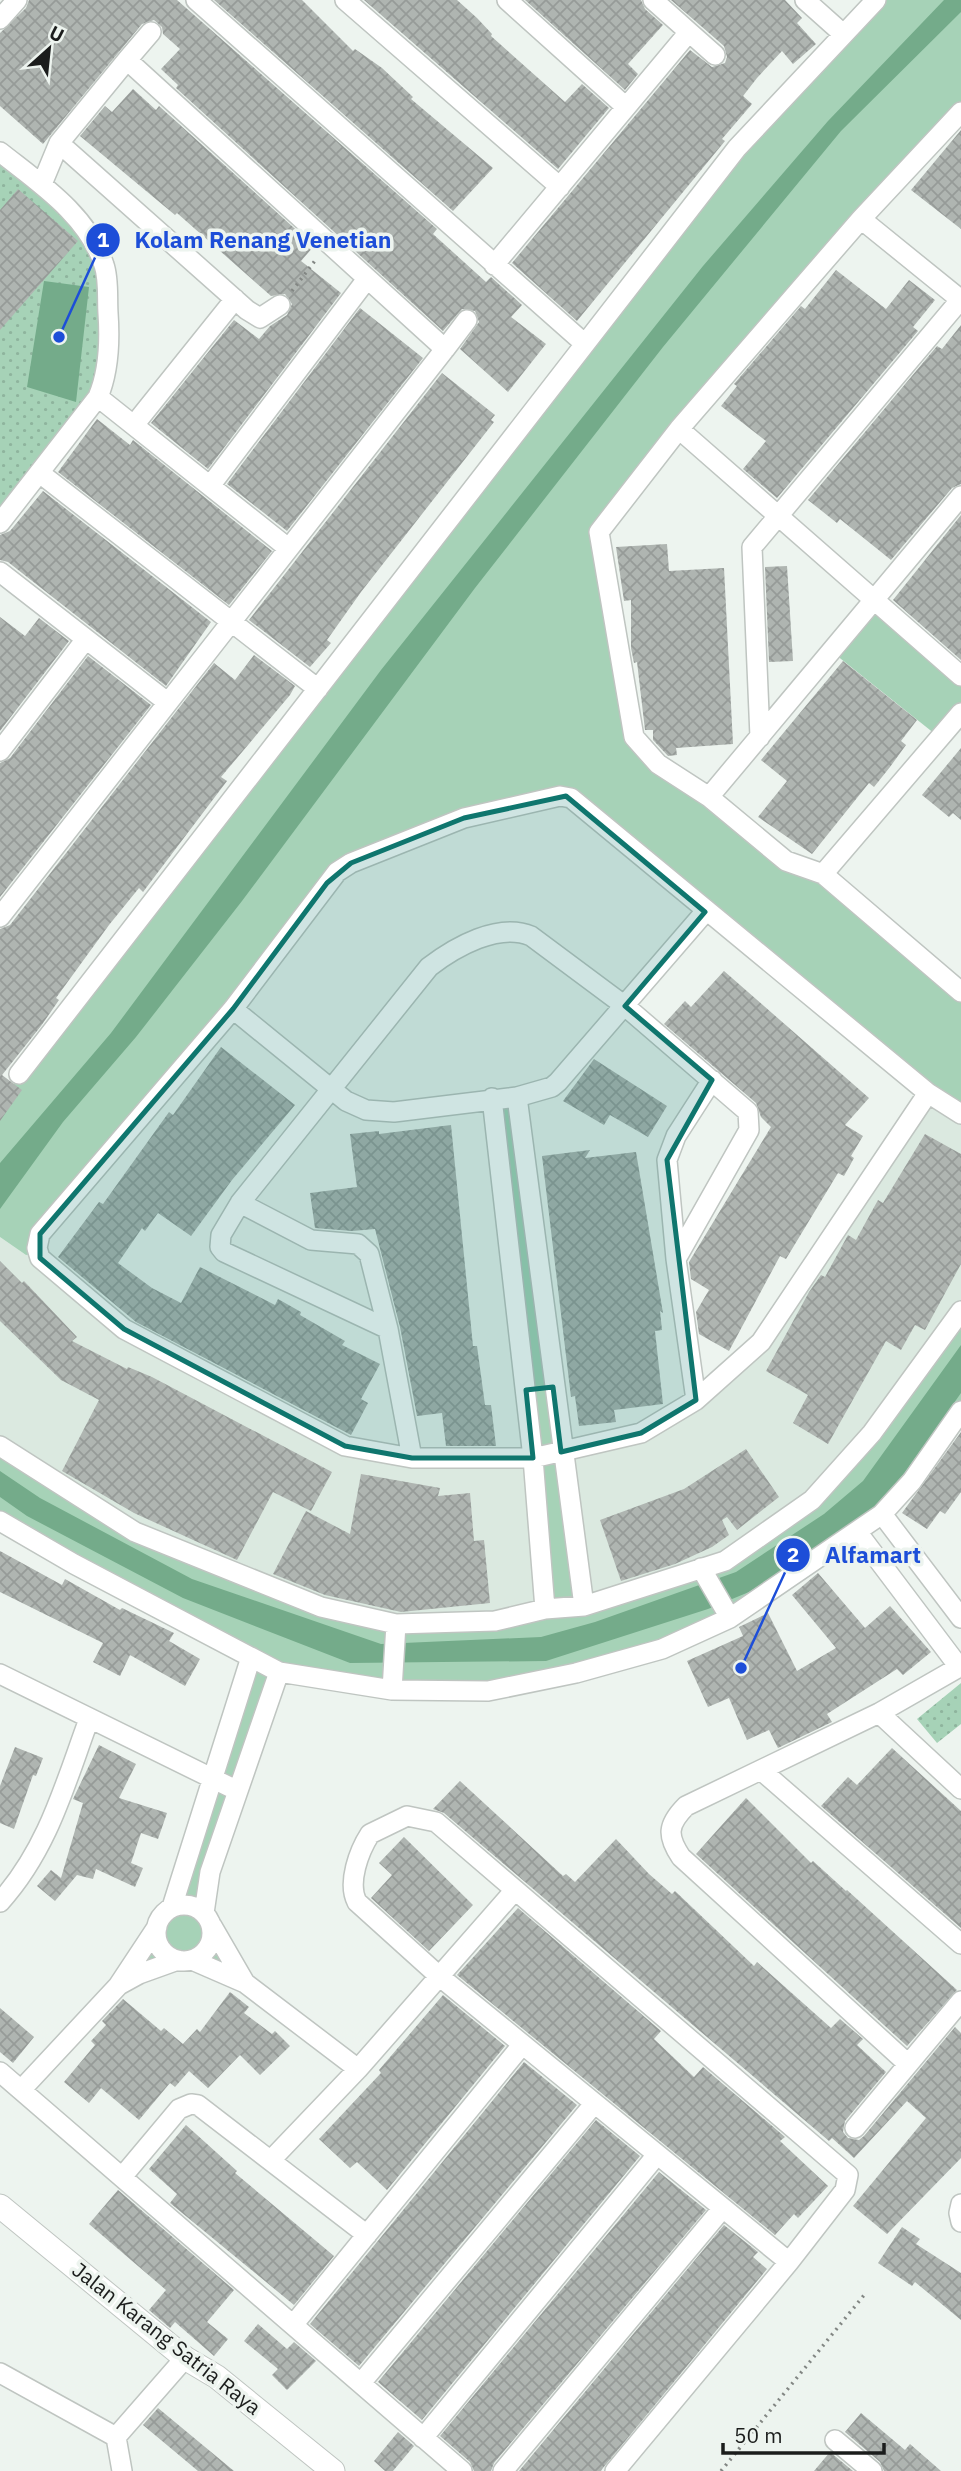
<svg xmlns="http://www.w3.org/2000/svg" width="961" height="2471" font-family="'IBM Plex Sans',sans-serif">
<style>
.built{fill:#dbe9e0}
.green{fill:#a6d2b7}
.park{fill:url(#park-dots)}
.water{fill:#74ab8a}
.building{fill:url(#building-cross-hatch)}
.lines{fill:none;stroke-linecap:round;stroke-linejoin:round}
.minor-casing{stroke:#bfc5c1;stroke-width:22}
.tertiary-casing{stroke:#bfc5c1;stroke-width:25}
.path{stroke:#828683;stroke-width:3.5;stroke-dasharray:2 5;stroke-linecap:butt}
.minor{stroke:#fff;stroke-width:19}
.tertiary{stroke:#fff;stroke-width:23}
.marked{fill:#0f766e;fill-opacity:0.2;stroke:#0f766e;stroke-width:5;stroke-linejoin:round}
.labels{text-anchor:middle;dominant-baseline:central;stroke-width:7;stroke-linejoin:round;paint-order:stroke}
.street-label{font-size:21px;fill:#1b1d1c;stroke:#edf4ef}
.leader{fill:none;stroke:#1d4ed8;stroke-width:2.5}
.callout-dot{fill:#1d4ed8;stroke:#edf4ef;stroke-width:2.5}
.mark-label{font-size:21px;text-anchor:middle;font-weight:bold;fill:#fff}
.callout-label{font-size:23px;text-anchor:middle;font-weight:bold;fill:#1d4ed8;stroke:#edf4ef;stroke-width:7;stroke-linejoin:round;paint-order:stroke}
</style>
<defs>
<pattern id="park-dots" width="8" height="8" patternUnits="userSpaceOnUse" patternTransform="scale(1.75)"><rect width="8" height="8" fill="#a6d2b7"/><path d="M2 2h.1M6 6h.1" fill="none" stroke="#8eb49d" stroke-width="1.8" stroke-linecap="round"/></pattern>
<pattern id="building-cross-hatch" width="8" height="8" patternUnits="userSpaceOnUse" patternTransform="scale(1.75)"><rect width="8" height="8" fill="#afb5b1"/><path d="M0 0l8 8M0 8l8-8" fill="none" stroke="#969b98"/></pattern>
</defs>
<rect width="100%" height="100%" fill="#edf4ef"/>
<path class="built" d="M928 1093 961 1114V1311L812 1500 725 1561 584 1606 561 1452 641 1433 761 1342Z
M0 1237 26 1255 39 1253 124 1329 345 1446 533 1458 545 1609 396 1624 135 1532 0 1446Z"/>
<path class="green" d="M876 0H961V112L599 532 634 737 961 992V1114L566 796 351 863 40 1234 39 1253 26 1255 0 1237V1107L19 1074 737 148Z
M874 600 961 676V713L940 738 831 651Z
M517 1097 584 1606 725 1561 812 1500 961 1311V1410L912 1481 708 1629 488 1691 279 1672 204 1913 245 1983 192 1960 139 1974 162 1915 172 1907 250 1657 0 1521V1446L135 1532 396 1624 545 1609 492 1098Z"/>
<path class="park" d="M0 161 37 185 96 244 104 382 0 523Z
M961 1683V1724L937 1743 917 1719Z"/>
<path class="water" d="M944 0H961V12L841 131 663 347 475 588 242 901 136 1037 63 1122 0 1209V1163L111 1033 381 670 703 266 828 121Z
M44 281 89 287 76 402 27 387Z
M961 1345V1393L903 1475 869 1513 749 1592 708 1609 546 1661 350 1663 183 1598 27 1516 0 1497V1471L40 1498 192 1579 381 1644 541 1637 595 1622 736 1572 824 1514 863 1481Z"/>
<path class="building" d="M29 0H177L437 229 433 234 486 282 491 277 522 305 511 317 546 344 508 392 460 349 479 322 475 311 462 309 443 331 176 88 178 85 161 69 180 49 163 34 162 27 154 20 142 24 43 144 0 106V33L26 8Z
M214 0H302L353 51 355 49 382 68 413 97 411 99 493 168 453 211Z
M364 0H457L477 18 492 34 491 36 565 102 582 84 609 108 558 169Z
M525 0H641L645 9 663 25 628 64 638 74 625 90Z
M671 0H785L802 18 797 23 816 44 793 64 782 51 757 78 743 96 752 104 722 139 725 141 577 321 512 263 690 50 712 67 725 63 727 57 724 46Z
M133 89 156 110 159 106 314 246 301 261 341 293 208 469 151 423 234 320 259 339 270 326 287 315 292 304 285 294 271 296 177 213 175 215 80 136 105 106 112 112Z
M961 130V229L911 190Z
M18 189 78 241 0 330V210Z
M836 270 886 309 909 280 935 300 913 327 918 331 777 498 743 469 766 441 721 406 737 386 734 384 801 306 805 309Z
M360 308 423 358 287 531 227 484Z
M961 325V484L952 488 891 560 840 519 837 523 808 500 937 346 942 349Z
M442 373 495 415 491 420 494 422 361 592 327 640 331 643 310 667 249 620Z
M97 419 130 445 133 440 272 551 229 605 58 472Z
M43 491 211 622 166 686 8 562 0 560V535L10 531Z
M961 515V660L893 600Z
M667 544 669 571 724 568 733 744 676 748 677 755 668 756 653 740V730H645L637 662 634 663 631 648V600L624 601 616 547Z
M787 566 793 661 769 662 765 567Z
M0 617 25 636 39 618 69 641 0 731Z
M254 655 295 686 290 695 221 777 227 781 143 892 139 888 109 925 56 998 59 1000 41 1026 2 1075 22 1090 0 1121V929L10 925 214 663 235 680Z
M88 656 151 705 0 897V763L10 758Z
M843 661 917 720 901 741 906 745 890 767 874 787 869 783 812 854 758 817 787 781 761 760Z
M961 748V820L953 813 949 817 922 795Z
M724 971 869 1098 845 1125 863 1136 851 1156 854 1158 844 1176 838 1173 786 1259 780 1256 729 1351 699 1334 696 1312 709 1290 691 1279 689 1262 771 1127 761 1117 756 1103 664 1024 685 1001 691 1007Z
M221 1047 295 1105 232 1180 191 1236 158 1213 145 1231 142 1228 118 1263 152 1288 181 1303 200 1267 275 1305 278 1299 301 1312 300 1315 345 1341 342 1345 380 1364 361 1399 368 1403 351 1435 136 1322 58 1257 99 1202 103 1204 169 1112 173 1115Z
M594 1059 667 1106 648 1137 610 1115 604 1125 563 1101Z
M451 1125 473 1346H477L485 1405H491L496 1446H446L442 1413 417 1416 400 1327 375 1229 352 1231 315 1228 310 1193 357 1187 350 1134 379 1131V1134Z
M925 1134 961 1154V1264L925 1330 915 1325 901 1350 886 1341 828 1444 793 1423 808 1395 766 1371 809 1292 821 1275 825 1277 848 1235 856 1240 878 1200 883 1203Z
M590 1150 585 1158 636 1152 663 1313 660 1311 662 1330 655 1331 663 1404 614 1410 616 1422 579 1426 575 1396 571 1397 542 1156Z
M0 1261 22 1283 24 1281 77 1337 72 1341 127 1369 128 1367 152 1377 332 1472 311 1511 273 1492 237 1560 134 1513 62 1471 99 1400 61 1380 0 1321Z
M961 1432V1492L945 1514 940 1511 927 1529 902 1513Z
M746 1449 779 1497 737 1530 727 1517 722 1520 729 1535 712 1547 675 1564 621 1581 600 1520 684 1489Z
M361 1474 440 1488 438 1496 470 1493 474 1541 484 1540 490 1603 401 1612 325 1595 273 1574 306 1511 350 1534Z
M0 1551 62 1585 65 1579 120 1610 122 1608 174 1633 169 1641 200 1659 185 1686 130 1655 120 1676 93 1662 103 1643 0 1592Z
M818 1573 865 1628 890 1606 931 1652 903 1675 897 1669 827 1714 832 1722 778 1748 769 1730 747 1740 729 1698 708 1707 687 1661 743 1636 739 1627 768 1613 797 1671 836 1648 792 1595Z
M99 1745 136 1764 119 1798 167 1813 158 1839 141 1833 131 1863 143 1868 135 1887 96 1869 93 1879 77 1875 55 1901 37 1886 51 1870 61 1878 83 1803 73 1799Z
M15 1747 43 1758 36 1776 33 1775 14 1829 0 1823V1786Z
M892 1748 961 1811V1928L821 1806 848 1777 857 1785Z
M460 1781 563 1876 566 1874 575 1882 616 1839 649 1874 672 1894 675 1891 754 1966 757 1962 831 2028 840 2019 863 2039 857 2045 886 2072 845 2121 843 2132 848 2138 859 2140 864 2136 955 2027 961 2033V2158L887 2234 853 2206 926 2118 907 2101 854 2158 832 2138 829 2141 444 1813 433 1809Z
M746 1798 811 1863 813 1861 846 1891 847 1890 957 1990 907 2046 696 1854Z
M404 1837 473 1905 429 1951 371 1898 392 1875 379 1863Z
M518 1908 661 2031 654 2039 694 2077 703 2067 785 2137 780 2141 828 2186 798 2218 794 2214 775 2235 457 1975Z
M230 1992 249 2007 244 2013 272 2034 275 2031 290 2046 260 2075 240 2055 208 2088 189 2071 175 2087 170 2083 139 2120 101 2088 89 2103 64 2082 95 2045 91 2041 106 2025 102 2021 123 1999 161 2031 164 2028 183 2044 197 2029 200 2032Z
M443 1995 505 2046 387 2190 357 2162 350 2168 319 2139 381 2073 379 2070Z
M0 2008 34 2037 13 2063 0 2052Z
M524 2062 577 2105 359 2366 310 2324Z
M596 2120 640 2156 422 2420 378 2382Z
M186 2125 237 2171 235 2173 334 2256 294 2305 170 2203 177 2194 149 2169Z
M659 2172 706 2210 494 2463 491 2471H474L470 2462 440 2436Z
M118 2190 234 2290 207 2322 228 2339 214 2356 175 2322 170 2328 149 2310 166 2290 89 2224Z
M724 2225 758 2252 753 2257 767 2269 603 2468 601 2471H519Z
M902 2227 920 2239 916 2244 961 2273V2320L915 2282 912 2286 878 2263Z
M258 2324 287 2349 294 2342 316 2361 287 2390 272 2375 278 2369 244 2341Z
M158 2408 234 2471H198L143 2425Z
M861 2413 905 2450 910 2444 941 2471H884L880 2462 845 2432Z
M398 2432 414 2446 393 2471H385L374 2461Z
M830 2452 853 2471H814Z"/>
<g class="lines">
<defs>
<path id="minor" d="M196 0 585 344
M345 0 560 187
M507 0 626 107
M805 0 842 33
M0 19 17 0
M689 32 715 55
M127 60 151 32
M961 112 861 219 679 429 599 532 634 737 658 764 709 797 786 861 823 874 961 992
M59 143 247 310 260 318 280 305
M0 152C39 183 88 215 104 265 109 279 107 298 108 313 110 341 109 371 98 397L0 523
M861 219 961 300
M494 265 689 32 653 0
M445 349 467 320
M98 397 288 548
M134 425 235 299
M679 429 961 676
M41 474 318 689
M210 486 367 279
M0 572 167 702
M760 737 752 547 961 299
M0 751 86 639
M709 797 961 496
M823 874 961 713
M0 917 445 349 127 60 59 143 42 184
M233 1009 346 1101 366 1110 394 1112 517 1097 552 1087 558 1082 705 912
M19 1074 737 148 876 0
M928 1093 761 1342 696 1400 641 1433 533 1458H412L345 1446 124 1329 40 1258 37 1248 40 1234 233 1009 337 872 351 863 464 818 560 796 571 798 928 1093 961 1114
M517 1097 584 1606
M492 1098 533 1458 545 1609
M240 1203 311 1240 358 1244 369 1254 388 1329 412 1458
M388 1329 224 1252 220 1247 221 1235 240 1203 429 967C455 947 499 922 531 936L625 1006 748 1112 749 1130 676 1259
M696 1400 676 1259 667 1160 676 1136 712 1080
M0 1446 135 1532 321 1607 396 1624 495 1621 545 1609 584 1606 725 1561 812 1500 872 1433 961 1311
M882 1514 961 1618
M0 1521 74 1564 279 1672 392 1690 488 1691 576 1673 662 1649 730 1618 882 1514 912 1481 961 1411
M858 1533 959 1667
M701 1568 730 1618
M0 1674 238 1791
M392 1690 396 1624
M879 1713 961 1789
M762 1771 961 1944
M0 1902C48 1849 65 1784 89 1719
M156 1933a28 28 0 1 1 56 0a28 28 0 1 1-56 0Z
M172 1907 251 1657
M204 1913 210 1872 279 1672
M212 1926 245 1983
M192 1960 245 1983 358 2069
M119 1985 139 1974 178 1960
M908 2064 681 1857C667 1836 667 1825 686 1806L879 1713 961 1666
M0 2072 462 2471
M21 2090 118 1986 157 1927
M855 2128 961 2001
M271 2160 358 2069 515 1890
M122 2177 179 2109 191 2104 198 2105 367 2235
M961 2204 959 2213 961 2222
M293 2325 522 2045
M0 2373 116 2437
M361 2383 594 2104
M423 2438 656 2156
M835 2440 872 2471
M122 2471 116 2437 185 2358
M503 2471 722 2209
M615 2471 789 2262 845 2190 848 2175 436 1822 407 1816 370 1834C359 1851 347 1883 357 1902L439 1976 789 2262"/>
<path id="tertiary" d="M0 2206 185 2358 217 2377 333 2471"/>
</defs>
<use href="#minor" class="minor-casing"/>
<use href="#tertiary" class="tertiary-casing"/>
<path class="path" d="M292 291 317 258
M721 2471 865 2294"/>
<use href="#minor" class="minor"/>
<use href="#tertiary" class="tertiary"/>
</g>
<path class="marked" d="M566 796 705 912 625 1006 712 1080 667 1160 696 1400 641 1433 561 1452 553 1387 526 1390 533 1458H412L345 1446 124 1329 40 1258V1234L233 1009 327 883 351 863 464 818Z"/>
<g class="labels">
<g class="street-label">
<text transform="translate(167 2338) rotate(38)">Jalan Karang Satria Raya</text>
</g>
</g>
<path class="leader" d="M59 337L103 240M741 1668L793 1555"/>
<g class="callout-dot">
<circle cx="59" cy="337" r="7"/>
<circle cx="741" cy="1668" r="7"/>
<circle cx="103" cy="240" r="18"/>
<circle cx="793" cy="1555" r="18"/>
</g>
<g class="mark-label">
<text x="103" y="247">1</text>
<text x="793" y="1562">2</text>
</g>
<g class="callout-label">
<text x="263" y="248">Kolam Renang Venetian</text>
<text x="873" y="1563">Alfamart</text>
</g>
<g transform="translate(49 49) rotate(27)" stroke="#edf4ef" stroke-width="5" paint-order="stroke">
<path d="M0-5L12 26L0 18L-12 26Z" fill="#1b1d1c"/>
<text y="-10" font-size="19" font-weight="bold" text-anchor="middle" fill="#1b1d1c">U</text>
</g>
<path d="M723 2443v10h161v-10" fill="none" stroke="#1b1d1c" stroke-width="3.5"/>
<text x="734" y="2443" font-size="21" fill="#1b1d1c" stroke="#edf4ef" stroke-width="5" paint-order="stroke">50 m</text>
</svg>
